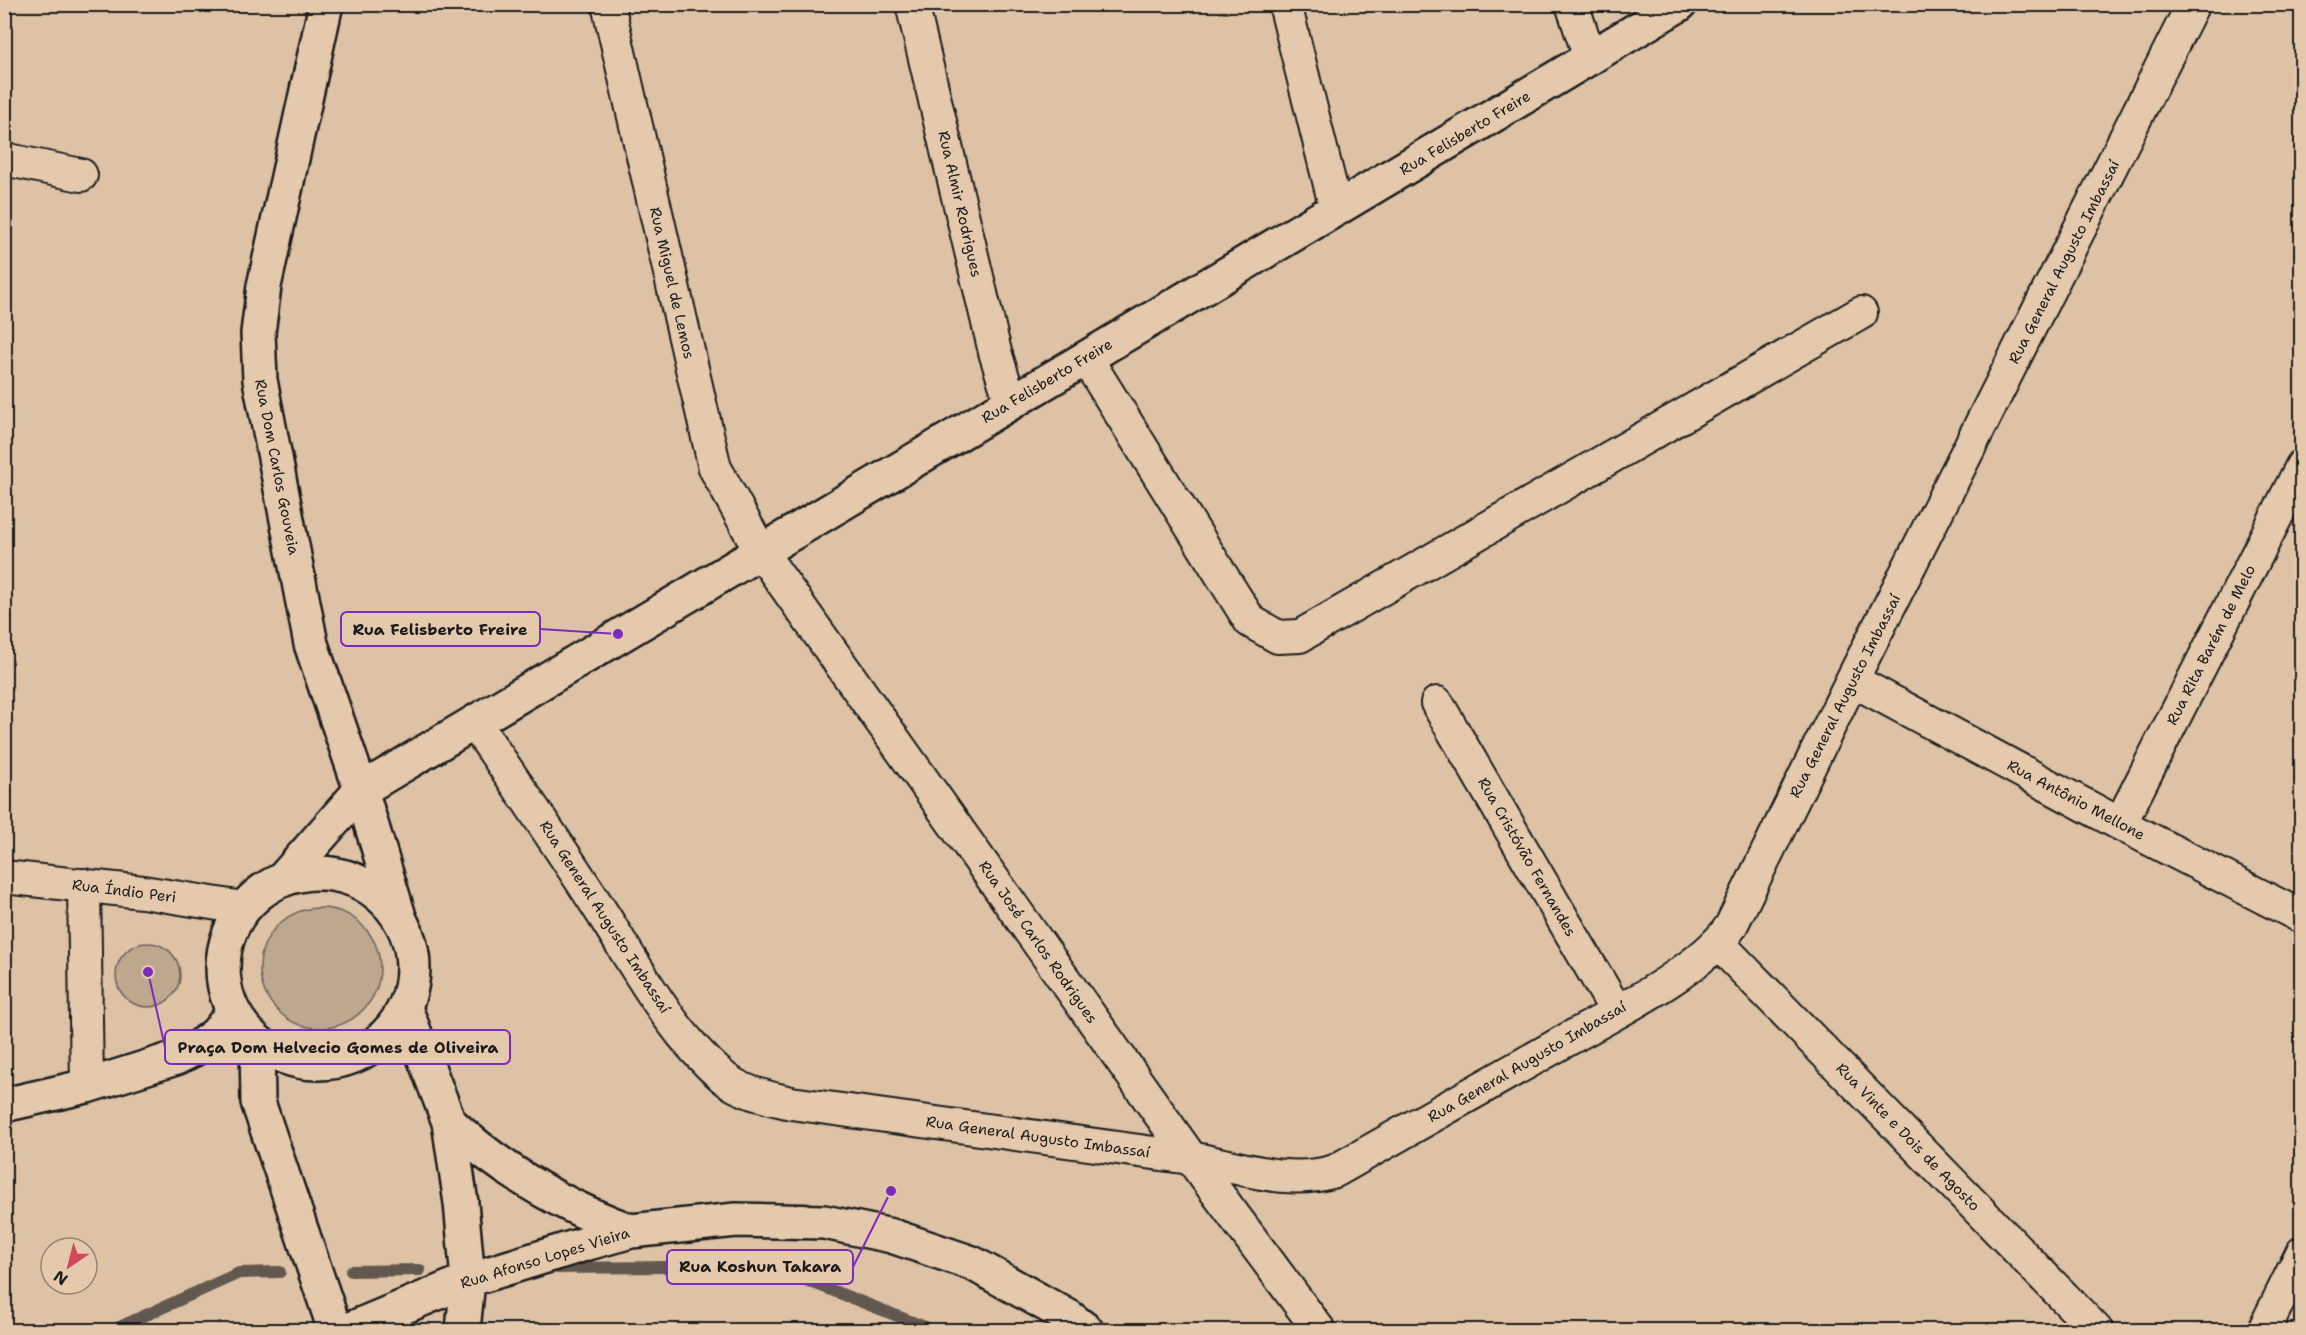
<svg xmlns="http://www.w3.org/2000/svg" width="2306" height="1335" font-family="'Shantell Sans',sans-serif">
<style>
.green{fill:#bda78f;stroke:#6c6256;stroke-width:1.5}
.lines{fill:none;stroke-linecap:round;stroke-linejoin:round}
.stream{stroke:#645950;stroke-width:12}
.minor-casing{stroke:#1c1c1c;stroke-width:36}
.tertiary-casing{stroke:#1c1c1c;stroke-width:38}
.secondary-casing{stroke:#1c1c1c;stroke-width:38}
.minor{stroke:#e5c9ac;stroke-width:32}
.tertiary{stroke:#e5c9ac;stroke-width:33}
.secondary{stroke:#e5c9ac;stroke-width:33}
.labels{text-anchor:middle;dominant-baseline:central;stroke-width:6;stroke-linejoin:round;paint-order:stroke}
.street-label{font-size:15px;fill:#1c1c1c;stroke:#e5c9ac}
.leader{fill:none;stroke:#7b2cbf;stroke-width:2}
.callout-dot{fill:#7b2cbf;stroke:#e5c9ac;stroke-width:2}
.callout{fill:#e5c9ac;stroke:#7b2cbf;stroke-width:2}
.callout-label{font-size:16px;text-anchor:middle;font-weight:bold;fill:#1c1c1c}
</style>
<rect width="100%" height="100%" fill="#ddc2a6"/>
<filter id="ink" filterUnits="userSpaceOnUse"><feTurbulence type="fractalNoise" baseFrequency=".0167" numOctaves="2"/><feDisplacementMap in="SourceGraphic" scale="12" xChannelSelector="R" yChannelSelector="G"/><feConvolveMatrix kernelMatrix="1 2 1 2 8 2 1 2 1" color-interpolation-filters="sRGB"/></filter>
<g filter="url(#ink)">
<path class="green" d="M260 968a60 60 0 1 1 120 0a60 60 0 1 1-120 0Z
M116 975a32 32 0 1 1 64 0a32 32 0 1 1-64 0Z"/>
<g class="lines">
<path class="stream" d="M557 1268 770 1266 933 1330
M351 1271 420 1270
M113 1330 239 1273 280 1272"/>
<defs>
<path id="minor" d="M608 4 715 468 761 552 1191 1158 1319 1330
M912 4 995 352 1011 403
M1285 4 1336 209
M1572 4 1590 58
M4 159 81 175
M1086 358 1250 621 1278 637 1300 636 1861 313
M1852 680 2120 824 2302 917
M1437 703 1617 1012
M474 722C518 786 562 850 604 916 639 971 673 1035 723 1077 742 1093 767 1097 791 1103 922 1121 1052 1139 1183 1157 1234 1164 1284 1187 1335 1171 1411 1128 1487 1085 1563 1042 1611 1015 1701 971 1731 926L1852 680 2193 4
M2120 824 2302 466
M4 877 143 892 243 908
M84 885 87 1086
M1719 944 2096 1330
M2264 1330 2302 1253"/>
<path id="tertiary" d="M326 4 264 286 258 333 260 380 311 644 361 790 400 920
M283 879 361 790 1680 4"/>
<path id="secondary" d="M223 968a95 95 0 1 1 190 0a95 95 0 1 1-190 0Z
M405 1008 449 1122 461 1203 468 1280 463 1330
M257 1041 258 1102 335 1330
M4 1105 87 1086 176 1058 200 1046 216 1034 233 1013
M449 1122C503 1172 562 1206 631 1231
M348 1330 468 1280 588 1243 631 1231 736 1220 824 1222 892 1236 972 1263 1069 1317 1086 1330"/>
</defs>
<use href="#minor" class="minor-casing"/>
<use href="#tertiary" class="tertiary-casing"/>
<use href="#secondary" class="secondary-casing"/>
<use href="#minor" class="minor"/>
<use href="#tertiary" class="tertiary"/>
<use href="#secondary" class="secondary"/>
</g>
</g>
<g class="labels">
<g class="street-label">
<text transform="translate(1465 133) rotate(-31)">Rua Felisberto Freire</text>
<text transform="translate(960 204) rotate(77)">Rua Almir Rodrigues</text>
<text transform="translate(2064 262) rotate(-63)">Rua General Augusto Imbassaí</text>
<text transform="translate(672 283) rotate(77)">Rua Miguel de Lemos</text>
<text transform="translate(1047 381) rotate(-31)">Rua Felisberto Freire</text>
<text transform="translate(277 467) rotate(79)">Rua Dom Carlos Gouveia</text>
<text transform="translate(2211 645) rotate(-63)">Rua Rita Barém de Melo</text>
<text transform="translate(1845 696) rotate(-63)">Rua General Augusto Imbassaí</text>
<text transform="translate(2076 800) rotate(28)">Rua Antônio Mellone</text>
<text transform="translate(1527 857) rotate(60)">Rua Cristóvão Fernandes</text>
<text transform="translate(124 891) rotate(7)">Rua Índio Peri</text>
<text transform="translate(605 917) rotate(57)">Rua General Augusto Imbassaí</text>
<text transform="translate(1038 942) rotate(55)">Rua José Carlos Rodrigues</text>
<text transform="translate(1527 1062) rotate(-30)">Rua General Augusto Imbassaí</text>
<text transform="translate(1038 1137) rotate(8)">Rua General Augusto Imbassaí</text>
<text transform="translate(1908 1137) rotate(46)">Rua Vinte e Dois de Agosto</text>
<text transform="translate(545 1258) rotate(-17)">Rua Afonso Lopes Vieira</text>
</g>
</g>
<path class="leader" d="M618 634L540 629M148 972L165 1047M891 1191L853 1267"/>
<g class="callout-dot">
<circle cx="618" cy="634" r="6"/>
<circle cx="148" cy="972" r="6"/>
<circle cx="891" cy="1191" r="6"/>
</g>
<g class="callout">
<rect x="341" y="612" width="199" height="34" rx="6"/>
<rect x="165" y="1030" width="345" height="34" rx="6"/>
<rect x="667" y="1250" width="186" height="34" rx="6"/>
</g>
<g class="callout-label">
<text x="440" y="635">Rua Felisberto Freire</text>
<text x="338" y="1053">Praça Dom Helvecio Gomes de Oliveira</text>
<text x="760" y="1272">Rua Koshun Takara</text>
</g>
<rect width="2306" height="1335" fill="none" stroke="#e5c9ac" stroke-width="24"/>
<rect x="12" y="12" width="2282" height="1311" fill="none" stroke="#1c1c1c" stroke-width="2" filter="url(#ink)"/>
<g transform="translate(69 1266) rotate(215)"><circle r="28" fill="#e5c9ac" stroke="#958472" stroke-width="1.5"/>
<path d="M0-4.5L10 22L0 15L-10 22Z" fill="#d1495b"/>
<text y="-9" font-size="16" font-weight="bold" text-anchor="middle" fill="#1c1c1c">N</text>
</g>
</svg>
